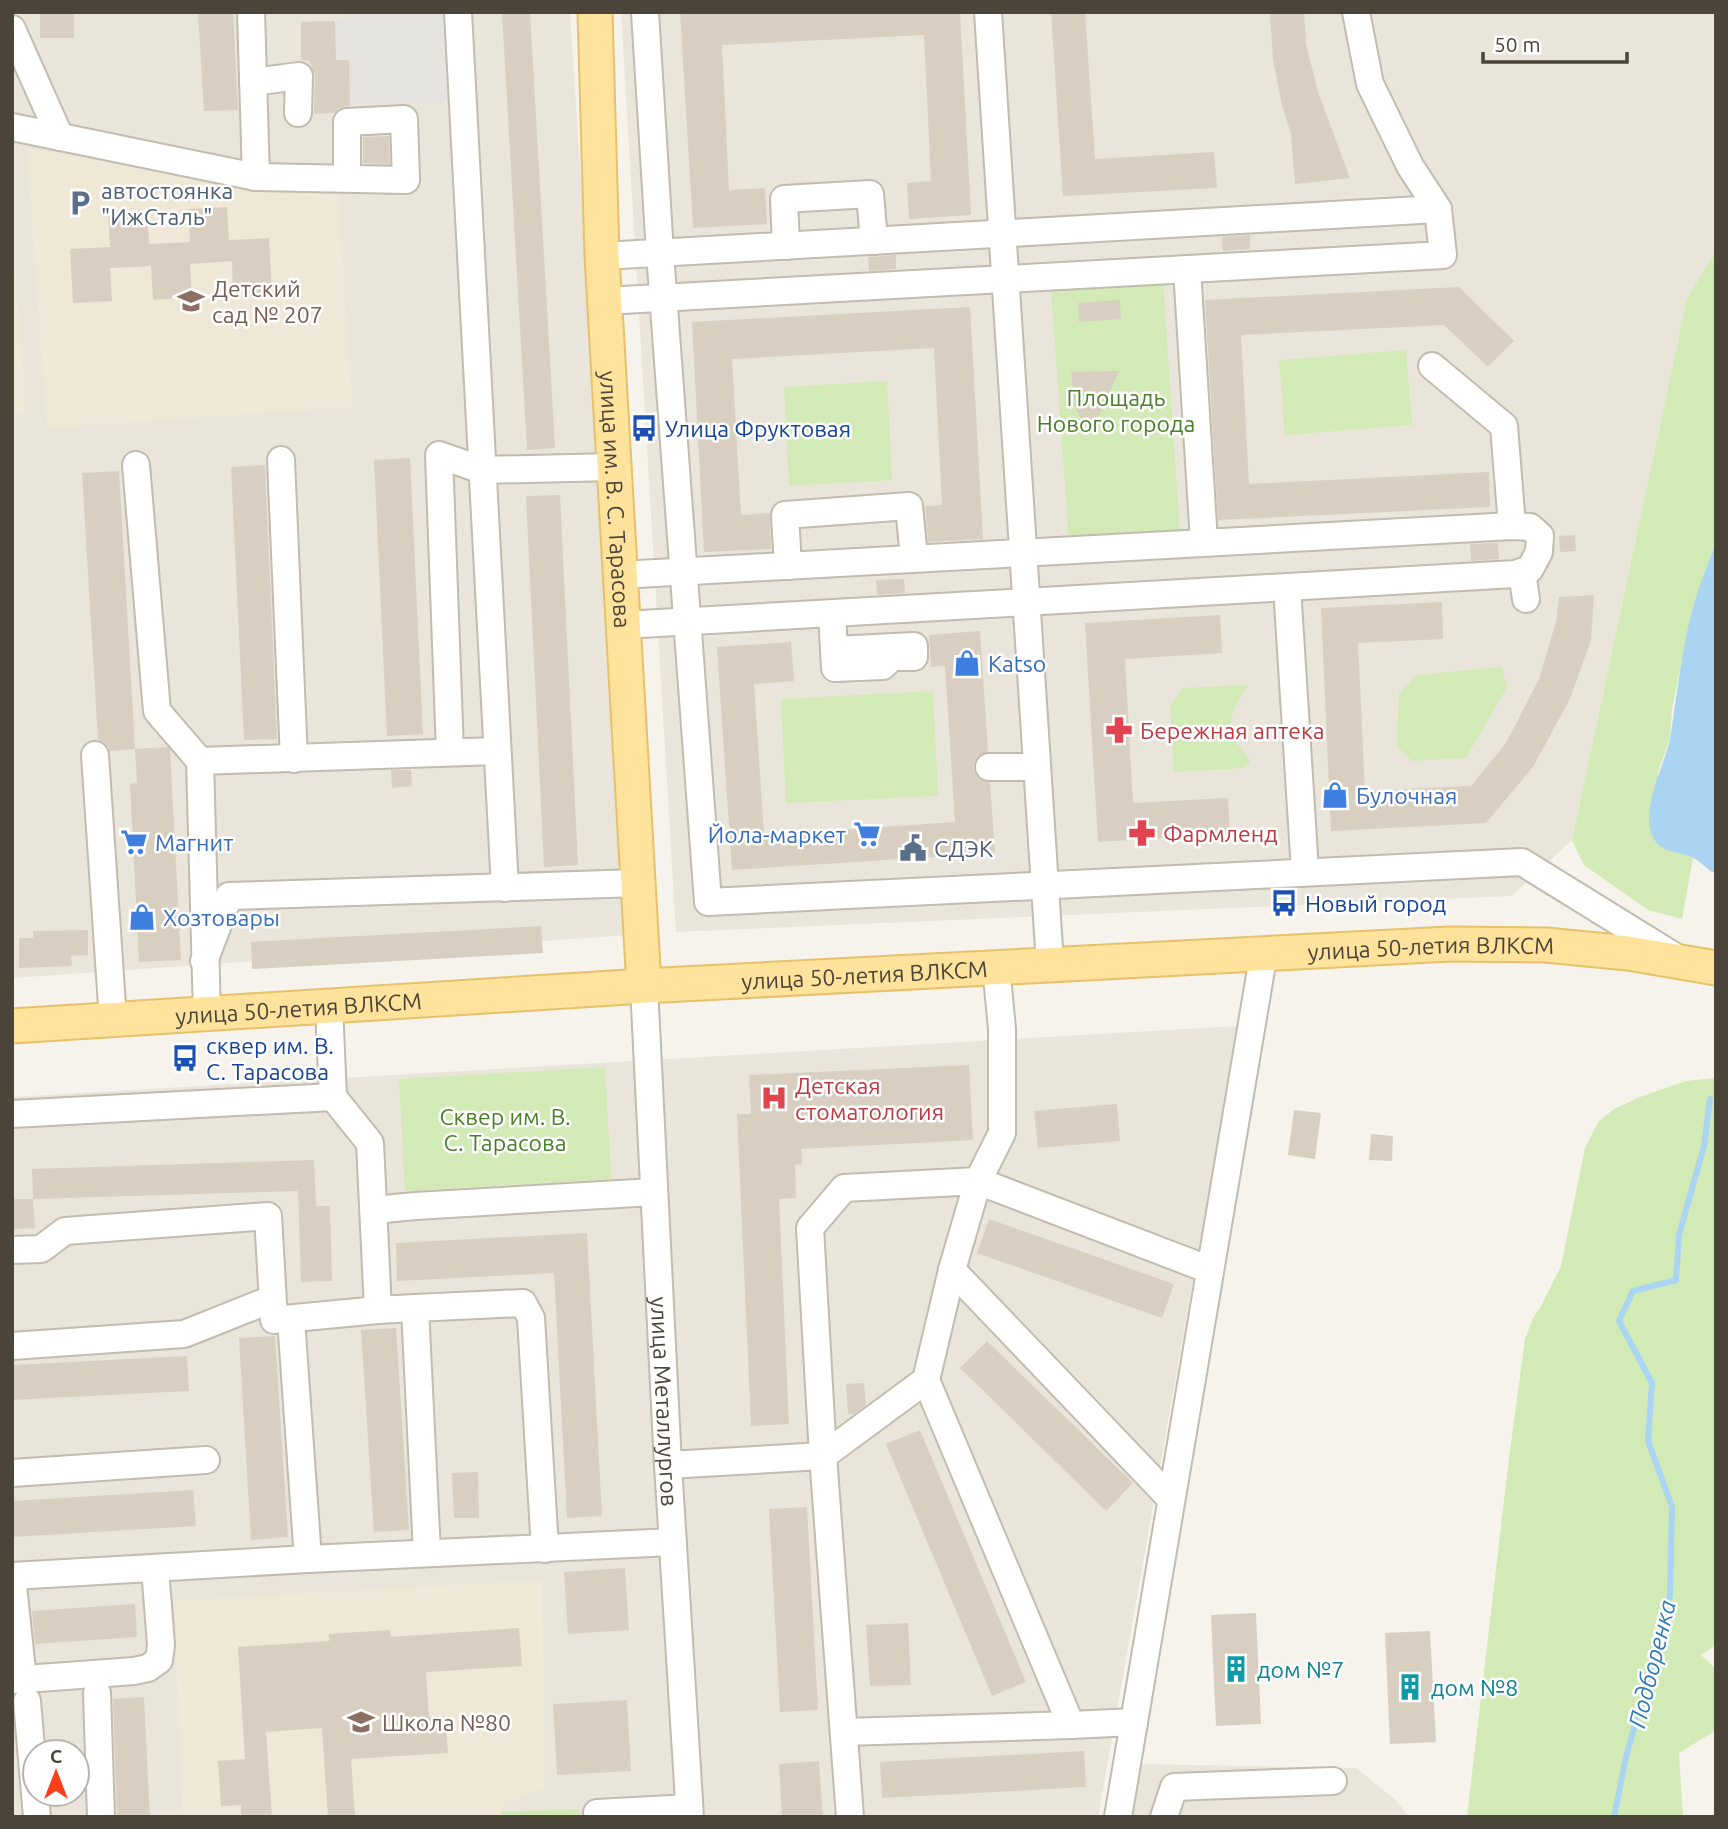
<svg xmlns="http://www.w3.org/2000/svg" width="1728" height="1829" font-family="Ubuntu,sans-serif">
<style>
.residential{fill:#eae5da;fill-rule:evenodd}
.education{fill:#efe8d6}
.green{fill:#d2eab5}
.parking{fill:#e5e3e0}
.water{fill:#a9d4f2}
.lines{fill:none;stroke-linecap:round;stroke-linejoin:round}
.stream{stroke:#a9d4f2;stroke-width:6}
.building{fill:#d8cfc1}
.minor-casing{stroke:#c2bbae;stroke-width:30}
.major-casing{stroke:#e6c16a;stroke-width:37}
.minor{stroke:#fff;stroke-width:26}
.major{stroke:#ffe39c;stroke-width:33}
.labels{text-anchor:middle;dominant-baseline:central;stroke-width:5;stroke-linejoin:round;paint-order:stroke}
.service-label{font-size:23px;fill:#4e5e75;stroke:#fff;text-anchor:start}
.education-label{font-size:23px;fill:#785e54;stroke:#fff;text-anchor:start}
.park-label{font-size:23px;fill:#4a7f2a;stroke:#fff}
.transit-label{font-size:23px;fill:#164399;stroke:#fff;text-anchor:start}
.street-label{font-size:23px;fill:#4b4439;stroke:#fff}
.shop-label{font-size:23px;fill:#366cbe;stroke:#fff;text-anchor:start}
.health-label{font-size:23px;fill:#be3a42;stroke:#fff;text-anchor:start}
.culture-label{font-size:23px;fill:#0d838f;stroke:#fff;text-anchor:start}
.water-label{font-size:24px;font-style:italic;fill:#2e7ab2;stroke:#fff}
</style>
<rect width="100%" height="100%" fill="#f6f3ec"/>
<path class="residential" d="M12 12H570L630 935 12 978Z
M621 12H1716V251L1687 298 1572 840 1512 896 676 932Z
M1238 1026 1098 1817H12V1097ZM35 1752H77V1794H35Z
M1142 1764 1356 1768 1398 1802 1408 1817H1132Z"/>
<path class="education" d="M27 149 338 196 352 407 47 428Z
M12 233 26 413 12 414Z
M542 1580 544 1788 501 1804V1817H183L174 1601Z"/>
<path class="green" d="M1716 251V540L1692 610 1672 709 1670 738 1658 772 1662 848 1693 857 1682 919 1648 910 1584 865 1572 840 1687 298Z
M1163 281 1180 533 1069 540 1051 288Z
M1406 350 1412 425 1285 435 1279 360Z
M887 381 892 480 789 486 784 387Z
M1502 667 1507 687 1466 758 1412 761 1397 746 1399 693 1417 675Z
M1248 685C1239 700 1226 717 1233 737 1238 748 1248 751 1250 764L1244 768 1174 772 1170 705 1183 688Z
M933 691 938 796 786 803 781 699Z
M605 1067 611 1179 405 1191 399 1079Z
M1716 1078V1645L1701 1655 1716 1669 1715 1731 1679 1753 1683 1817H1467L1509 1458 1525 1339 1533 1318 1541 1306 1561 1266 1585 1148 1599 1121 1614 1109 1640 1097 1686 1081Z
M580 1809V1817H501V1812Z"/>
<path class="parking" d="M349 12H451L452 102 350 103 349 60 336 59 335 21H349Z"/>
<path class="water" d="M1716 540V872H1712C1706 868 1701 862 1695 859 1683 851 1665 854 1656 842 1636 816 1665 765 1670 739 1677 696 1681 653 1692 611 1698 587 1709 564 1716 540Z"/>
<g class="lines">
<path class="stream" d="M1614 1817 1626 1757 1670 1596 1672 1507 1648 1441 1652 1383 1619 1321 1633 1291 1676 1280 1679 1235 1704 1146 1710 1099"/>
</g>
<path class="building" d="M40 12H74V38H40Z
M198 12H233L238 110 204 111Z
M502 12H530L555 448 527 450Z
M680 12H960L971 215 909 219 907 183 931 181 924 35 722 45 729 190 765 188 767 224 693 228Z
M1051 12H1085L1095 159 1214 152 1217 188 1063 196Z
M1270 12H1304L1306 44 1318 92 1350 178 1295 184 1291 134 1282 105 1273 60Z
M335 21 336 60H349L350 106 339 108 334 113 314 114 315 76 309 60H301V22Z
M389 136 390 164 363 163V137Z
M227 207 229 240 269 238 272 293 233 294 232 261 190 264 192 297 153 300 151 266 110 268 112 301 73 303 70 249 110 247 108 213 147 211 149 244 190 242 188 209Z
M1250 235V249L1223 251 1222 237Z
M896 255V269L869 271 868 257Z
M1459 287 1514 341 1488 367 1444 325 1241 335 1249 484 1489 472 1490 507 1218 520 1205 300Z
M1120 300 1121 319 1079 322 1078 303Z
M970 307 983 539 928 542 925 506 942 505 934 348 732 359 741 515 770 513 771 549 704 552 692 322Z
M1119 371 1099 415 1094 420 1082 419 1075 407 1071 372Z
M410 458 423 734 387 736 374 460Z
M265 465 277 739 244 740 231 467Z
M119 471 135 749 110 751 108 746 98 740 82 473Z
M560 495 578 865 544 867 526 496Z
M1575 535 1576 551 1560 552 1559 536Z
M1498 543 1499 559 1471 561 1470 544Z
M904 579 905 593 877 595 876 580Z
M1594 595 1591 640 1570 699 1533 767 1486 823 1331 831 1321 608 1442 602 1443 639 1358 643 1365 791 1471 786 1506 743 1539 679 1556 622 1559 597Z
M1220 615 1222 653 1125 659 1133 803 1228 798 1230 834 1098 842 1085 623Z
M980 631 988 752 976 759 973 768 976 775 981 780 990 783 995 853 732 870 717 647 791 642 794 681 754 684 764 835 955 822 945 666 931 667 929 635Z
M168 747 170 750 181 960 139 962 130 784 137 783 135 749Z
M391 770H411L412 786 392 788Z
M541 926 543 953 252 969 251 942Z
M88 930V955L71 956 72 966 19 968V938H33V931Z
M969 1065 973 1140 801 1149 802 1164 795 1165 796 1198 779 1199 789 1424 751 1426 737 1114H751L749 1075Z
M1117 1104 1120 1141 1038 1148 1034 1111Z
M1294 1110 1321 1113 1315 1159 1288 1155Z
M1371 1134 1393 1136 1392 1161 1369 1160Z
M314 1160 316 1206H330L332 1281 301 1282 298 1191 33 1199 32 1169Z
M12 1199H33L35 1228 12 1229Z
M989 1219 1174 1284 1162 1318 977 1253Z
M587 1233 602 1516 567 1518 554 1273 397 1281 396 1243Z
M396 1328 409 1530 374 1532 361 1330Z
M275 1336 288 1537 251 1540 239 1338Z
M987 1341 1133 1483 1106 1511 960 1368Z
M187 1356 189 1391 12 1400V1365Z
M864 1383 866 1405 854 1414H848L846 1384Z
M920 1430 1026 1682 992 1696 886 1444Z
M478 1472 479 1518H454L452 1473Z
M193 1490 196 1526 12 1537V1501Z
M807 1507 818 1710 780 1712 769 1509Z
M625 1568 629 1630 568 1634 564 1572Z
M135 1604 137 1637 35 1644 32 1611Z
M1256 1613 1261 1724 1216 1726 1211 1615Z
M908 1623 911 1685 870 1686 866 1625Z
M519 1628 522 1666 426 1672 429 1717 445 1716 448 1753 351 1759 355 1817H328L322 1728 266 1732 272 1817H241V1805L221 1806 218 1761 245 1759 238 1647 329 1641V1634L390 1630 391 1637Z
M1430 1631 1436 1742 1390 1744 1385 1633Z
M144 1697 150 1817H117L113 1699Z
M627 1700 631 1771 557 1775 553 1704Z
M1084 1751 1086 1787 882 1798 880 1762Z
M819 1761 823 1817H782L779 1764Z"/>
<g class="lines">
<defs>
<g id="minor">
<path d="M251 12 256 177"/>
<path d="M458 12 505 888"/>
<path d="M645 12 660 253 708 902 1522 862 1677 958"/>
<path d="M988 12 1050 964"/>
<path d="M12 29 60 137"/>
<path d="M253 82 299 76 298 113"/>
<path d="M12 127 256 177 406 180 404 119 347 122V179"/>
<path d="M786 246 784 199 870 194 874 241"/>
<path d="M602 256 1438 209"/>
<path d="M1187 269 1204 542"/>
<path d="M604 301 1443 255 1438 209 1410 166 1370 84 1356 12"/>
<path d="M1432 366 1504 426 1512 526"/>
<path d="M281 460 294 759"/>
<path d="M136 465 157 711 200 761 497 751"/>
<path d="M788 566 785 515 909 506 914 558"/>
<path d="M1522 572 1526 599"/>
<path d="M620 575 1512 526 1530 527 1540 536 1539 552 1530 569 1515 574 623 625"/>
<path d="M1287 587 1305 871"/>
<path d="M832 614 835 668 883 666 892 657H914V646L834 650"/>
<path d="M450 752 439 455 482 470 614 467"/>
<path d="M95 755 113 1020"/>
<path d="M200 761 207 1014"/>
<path d="M989 767H1037"/>
<path d="M204 961 229 896 638 883"/>
<path id="s1" d="M644 986 668 1465 690 1817"/>
<path d="M329 1006 333 1097 370 1143 378 1310 415 1308"/>
<path d="M12 1114 333 1097"/>
<path d="M375 1210 415 1206 653 1192"/>
<path d="M12 1250 41 1249 65 1231 268 1216 274 1320 378 1310"/>
<path d="M952 1270 1171 1499"/>
<path d="M291 1319 308 1559"/>
<path d="M12 1346 184 1334 272 1299"/>
<path d="M926 1380 1071 1725 1134 1722"/>
<path d="M668 1465 823 1456 926 1380 952 1270 978 1181 1002 1133V1029L996 966"/>
<path d="M12 1473 206 1460"/>
<path d="M427 1553 415 1308 523 1303 531 1318 545 1549"/>
<path d="M12 1576 308 1559 673 1542"/>
<path d="M12 1576 23 1680"/>
<path d="M12 1680 134 1671 148 1668 159 1660 161 1645 155 1568"/>
<path d="M97 1693 101 1817"/>
<path d="M27 1701 37 1817"/>
<path d="M844 1732 1071 1725"/>
<path d="M597 1813 689 1808"/>
<path d="M850 1817 823 1456 810 1228 844 1188 978 1181 1210 1270"/>
<path d="M1118 1817 1264 952"/>
<path d="M1164 1817 1174 1787 1333 1781"/>
</g>
<g id="major">
<path id="s2" d="M595 12 602 256 644 986"/>
<path id="s3" d="M12 1026 644 986 1450 944 1546 945 1628 953 1716 968"/>
</g>
</defs>
<use href="#minor" class="minor-casing"/>
<use href="#major" class="major-casing"/>
<use href="#minor" class="minor"/>
<use href="#major" class="major"/>
</g>
<defs>
<symbol id="parking-bare" viewBox="-9 -9 18 18"><path d="M-3.5-5.5H1a3.5 3.5 0 0 1 0 7H-1V5.5H-3.5ZM-1-3.4V-.6H.8a1.4 1.4 0 0 0 0-2.8Z" fill="#5c6f8a" stroke="#fff" stroke-width="2.5" paint-order="stroke"/></symbol>
<symbol id="school-bare" viewBox="-9 -9 18 18"><path d="M0-5L7-2L0 1L-7-2ZM-4 1L0 2.5L4 1V4Q0 6-4 4Z" fill="#8d6e63" stroke="#fff" stroke-width="2.5" paint-order="stroke"/></symbol>
<symbol id="bus-bare" viewBox="-9 -9 18 18"><path d="M-5-6H5V4H4V6H2V4H-2V6H-4V4H-5ZM-3.5-4V0h7V-4ZM-3.5 1.2v1.5H-2V1.2ZM2 1.2v1.5H3.5V1.2Z" fill="#1a4fb4" stroke="#fff" stroke-width="2.5" paint-order="stroke"/></symbol>
<symbol id="shop-bare" viewBox="-9 -9 18 18"><path d="M-5-2.5h2.3a2.7 3.5 0 0 1 5.4 0H5L5.5 6h-11ZM-1.5-2.5h3a1.5 2.3 0 0 0-3 0Z" fill="#3f7fe0" stroke="#fff" stroke-width="2.5" paint-order="stroke"/></symbol>
<symbol id="pharmacy-bare" viewBox="-9 -9 18 18"><path d="M-2-6h4v4h4v4h-4v4h-4v-4h-4v-4h4Z" fill="#e0444e" stroke="#fff" stroke-width="2.5" paint-order="stroke"/></symbol>
<symbol id="supermarket-bare" viewBox="-9 -9 18 18"><path d="M-6-5.5h2.5l.6 2H6L4.5 2H-2.5L-4.4-4H-6ZM-1.5 3.2a1.3 1.3 0 1 0 .1 0ZM3 3.2a1.3 1.3 0 1 0 .1 0Z" fill="#3f7fe0" stroke="#fff" stroke-width="2.5" paint-order="stroke"/></symbol>
<symbol id="civic-bare" viewBox="-9 -9 18 18"><path d="M-.6-6.5H3V-4.5H.6V-3L4-1V1h2V6H-6V1h2V-1L-.6-3ZM-1.2 2.5V6h2.4V2.5Z" fill="#5c6f8a" stroke="#fff" stroke-width="2.5" paint-order="stroke"/></symbol>
<symbol id="hospital-bare" viewBox="-9 -9 18 18"><path d="M-5-5h3v3.5h4V-5h3V5h-3V1.5h-4V5h-3Z" fill="#e0444e" stroke="#fff" stroke-width="2.5" paint-order="stroke"/></symbol>
<symbol id="building-bare" viewBox="-9 -9 18 18"><path d="M-4-6H4V6H1V3H-1V6H-4ZM-2.5-4.3h1.7v1.8h-1.7ZM.8-4.3h1.7v1.8H.8ZM-2.5-1h1.7V.8h-1.7ZM.8-1h1.7V.8H.8Z" fill="#0f9aa8" stroke="#fff" stroke-width="2.5" paint-order="stroke"/></symbol>
</defs>
<g fill-rule="evenodd">
<use href="#parking-bare" x="61" y="184" width="38" height="38"/>
<use href="#school-bare" x="172" y="282" width="38" height="38"/>
<use href="#bus-bare" x="625" y="409" width="38" height="38"/>
<use href="#shop-bare" x="948" y="644" width="38" height="38"/>
<use href="#pharmacy-bare" x="1100" y="711" width="38" height="38"/>
<use href="#shop-bare" x="1316" y="776" width="38" height="38"/>
<use href="#pharmacy-bare" x="1123" y="814" width="38" height="38"/>
<use href="#supermarket-bare" x="848" y="815" width="38" height="38"/>
<use href="#supermarket-bare" x="115" y="823" width="38" height="38"/>
<use href="#civic-bare" x="894" y="829" width="38" height="38"/>
<use href="#bus-bare" x="1265" y="884" width="38" height="38"/>
<use href="#shop-bare" x="123" y="898" width="38" height="38"/>
<use href="#bus-bare" x="166" y="1039" width="38" height="38"/>
<use href="#hospital-bare" x="755" y="1079" width="38" height="38"/>
<use href="#building-bare" x="1217" y="1650" width="38" height="38"/>
<use href="#building-bare" x="1391" y="1668" width="38" height="38"/>
<use href="#school-bare" x="342" y="1703" width="38" height="38"/>
</g>
<g class="labels">
<g class="service-label">
<text x="101" y="190">автостоянка<tspan x="101" dy="26">"ИжСталь"</tspan></text>
<text x="934" y="848">СДЭК</text>
</g>
<g class="education-label">
<text x="212" y="288">Детский<tspan x="212" dy="26">сад № 207</tspan></text>
<text x="382" y="1722">Школа №80</text>
</g>
<g class="park-label">
<text x="1116" y="397">Площадь<tspan x="1116" dy="26">Нового города</tspan></text>
<text x="505" y="1116">Сквер им. В.<tspan x="505" dy="26">С. Тарасова</tspan></text>
</g>
<g class="transit-label">
<text x="665" y="428">Улица Фруктовая</text>
<text x="1305" y="903">Новый город</text>
<text x="206" y="1045">сквер им. В.<tspan x="206" dy="26">С. Тарасова</tspan></text>
</g>
<g class="street-label">
<text stroke="none"><textPath href="#s2" startOffset="488">улица им. В. С. Тарасова</textPath></text>
<text stroke="none"><textPath href="#s3" startOffset="1421">улица 50-летия ВЛКСМ</textPath></text>
<text stroke="none"><textPath href="#s3" startOffset="854">улица 50-летия ВЛКСМ</textPath></text>
<text stroke="none"><textPath href="#s3" startOffset="287">улица 50-летия ВЛКСМ</textPath></text>
<text stroke="none"><textPath href="#s1" startOffset="416">улица Металлургов</textPath></text>
</g>
<g class="shop-label">
<text x="988" y="663">Katso</text>
<text x="1356" y="795">Булочная</text>
<text x="846" y="834" text-anchor="end">Йола-маркет</text>
<text x="155" y="842">Магнит</text>
<text x="163" y="917">Хозтовары</text>
</g>
<g class="health-label">
<text x="1140" y="730">Бережная аптека</text>
<text x="1163" y="833">Фармленд</text>
<text x="795" y="1085">Детская<tspan x="795" dy="26">стоматология</tspan></text>
</g>
<g class="culture-label">
<text x="1257" y="1669">дом №7</text>
<text x="1431" y="1687">дом №8</text>
</g>
<g class="water-label">
<text transform="translate(1652 1664) rotate(-76)">Подборенка</text>
</g>
</g>
<rect width="1728" height="1829" fill="none" stroke="#4b4439" stroke-width="28"/>
<g transform="translate(56 1773)"><circle r="33" fill="#ffffff" stroke="#b7b4b0" stroke-width="2"/>
<path d="M0-5L12 26L0 18L-12 26Z" fill="#fc3f1d"/>
<text y="-10" font-size="19" font-weight="bold" text-anchor="middle" fill="#4b4439">С</text>
</g>
<path d="M1483 52v10h144v-10" fill="none" stroke="#4b4439" stroke-width="3.5"/>
<text x="1494" y="52" font-size="21" fill="#4b4439" stroke="#ffffff" stroke-width="5" paint-order="stroke">50 m</text>
</svg>
